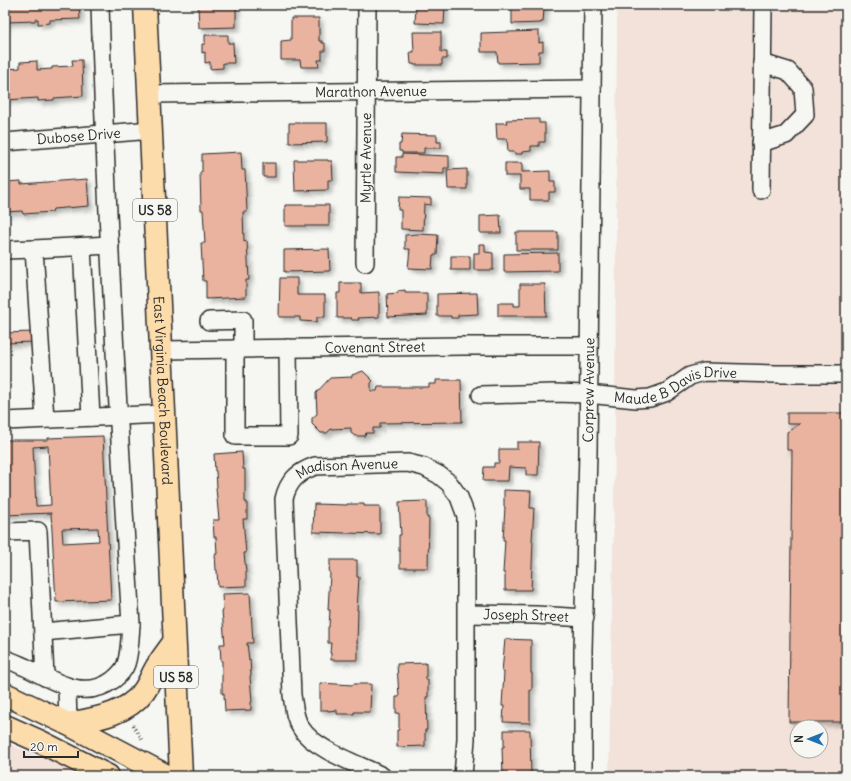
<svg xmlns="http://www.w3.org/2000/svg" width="851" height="781" font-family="Delius,sans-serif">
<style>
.built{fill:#f2e2d9;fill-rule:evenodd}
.building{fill:#eab39f;stroke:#2b2b2b;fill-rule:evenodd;filter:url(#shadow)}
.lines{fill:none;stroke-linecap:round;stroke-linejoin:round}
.minor-casing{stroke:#2b2b2b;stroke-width:20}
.major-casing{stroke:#2b2b2b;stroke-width:25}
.path{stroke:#2b2b2b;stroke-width:2.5;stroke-dasharray:1 3;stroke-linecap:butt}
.minor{stroke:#f6f6f2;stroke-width:17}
.major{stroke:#fddcac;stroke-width:22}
.labels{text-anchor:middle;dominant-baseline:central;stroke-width:3.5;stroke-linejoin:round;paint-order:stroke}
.shield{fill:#f6f6f2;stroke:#686867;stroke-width:1}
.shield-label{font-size:13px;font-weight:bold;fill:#2b2b2b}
.street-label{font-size:14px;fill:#2b2b2b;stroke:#f6f6f2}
</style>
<defs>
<filter id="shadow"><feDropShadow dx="3.5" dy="3.5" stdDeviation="2" flood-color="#0004"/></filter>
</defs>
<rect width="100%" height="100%" fill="#f6f6f2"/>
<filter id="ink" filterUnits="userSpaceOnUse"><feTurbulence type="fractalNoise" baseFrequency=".025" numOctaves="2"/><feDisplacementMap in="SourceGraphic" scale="8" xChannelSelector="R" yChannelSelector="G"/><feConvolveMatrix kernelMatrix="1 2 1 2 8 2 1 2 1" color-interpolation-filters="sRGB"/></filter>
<g filter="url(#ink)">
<path class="built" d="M617 5H846V776H609L615 448ZM797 727H821V751H797Z
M5 743 90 776H5Z"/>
<path class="building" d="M5 5H79L80 19 50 20V23L38 24V19H35V21L6 22V28H5Z
M198 5H236V27L199 28Z
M418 5H445L444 24 415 23 416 6Z
M512 5H546L545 10 544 9 543 22H541V23L512 24Z
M291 18H319V41H322V43H325V51H322V60H318L319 67H301L300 60H281V41L291 40Z
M539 31V43L543 42V51H539V62L498 63 497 52H481V33Z
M413 32H441V52H447V59H442V65H414V64H411L410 52H414Z
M205 35H228V43H233L234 63H223V68L210 69V62L205 63V52L202 53V44H205Z
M72 60H82L83 96 54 98V100L38 101V98L5 100V69L20 68V62L37 61V70L52 69V67L73 66Z
M539 119V123H545V142H539V146H531V151L522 152V154H515V152H508L507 139H497L496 123H507L506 120Z
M289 123H327V142L289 143Z
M402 134 437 135V142H441V148H424V153H402V151H399V144H401Z
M241 152 242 170H245L247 212H243L244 242 247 241 249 280H246V297L206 299V281H203L201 243H205L203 210H201L200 172H202V154Z
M402 154 449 156V168H444V174L396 172V157H402Z
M294 160H328V161H332L333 180H328V190L295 191Z
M263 163H275V177H263Z
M505 163H522V172L550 171V182H555V192H549V200H530V189H520V176H505Z
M467 169V189H448L447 170Z
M87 179 89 206 53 209 52 212 23 214 22 211 5 212V182L21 181V184Z
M399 197 431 198V205L424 204 423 230 401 229V210H398Z
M285 205H329V226H285Z
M500 215 501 233H480V216Z
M516 232H558V250H516Z
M417 234 438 235 437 255H433L432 269 408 268 410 249H405V235Z
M479 244H485V252L493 253V270H474V253H479Z
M329 249 330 271 284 272V250Z
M558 253V271L504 272V254Z
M451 256H470V270H451Z
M280 278H297V295H325V317H317V322L300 321V317H279Z
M340 283H361V293L379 292V317L358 318 359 320H352L351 318H337V293H340Z
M520 284H545L546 316H498V303H514V306H520Z
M405 290V293H427V315L388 317 387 294 398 293V291Z
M477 293 478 314 458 315V318H451V316H437V294Z
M33 332V342L5 343V333Z
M363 371 373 381 371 383V391H377L378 387H429V384H436V380H461L462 422 380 423V428H373V433H366L365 436H355L351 433V428L331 429 327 433H321L312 424V418L317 414 316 393 330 378 352 377V375Z
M787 413H846V722H789L792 450H787V432L800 424H787Z
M103 436 111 600 56 602 51 513 5 515V440H48V438ZM48 446 51 505 36 506 33 447ZM98 528 99 541 63 543 62 529Z
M517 442H539L538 475H526V468L509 467 508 481H483L484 467H494V463H499V449H517Z
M242 452 243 469H245V502H247V519H243L246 553H244L246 572V586L218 587 217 570H216L215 554H217L216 537H214L213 520H219L216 488 217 487 216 471H215L214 454Z
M504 490 531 491 530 508H534L532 541H533L531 590H505V573H503L505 540H503L505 507H504Z
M427 501V518H429L428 568H400V551H399V535H401L399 502Z
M314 504 347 505V504H364V506H380V534L313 532Z
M330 560H357V577H359L357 610H358L357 643H358V660H331V653H330L331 643H328V627H329L330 610H328L330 574 329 568 330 567Z
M250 593 253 643H247L249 660 250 659 251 676H250L252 702H251V710L225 711 224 693 222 694V661H221L220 644H225L222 611H223L222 594Z
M505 639 531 640V673H532V690H530V723L503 722 504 706H502L504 672H502Z
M426 663V680H428V697H426L427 730H425V746L397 747V730H399V713H396V697H399L397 664Z
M320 683 353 685V684H371L370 712H354V714H337V710L328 711V710H320Z
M504 730H530L531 776H503L502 747H504Z
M290 772 299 776H288Z"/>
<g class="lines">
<defs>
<g id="minor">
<path id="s1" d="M150 94 592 89"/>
<path id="s2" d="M5 142 152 130"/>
<path d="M761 143 786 135 805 115 803 88 788 71 762 63"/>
<path d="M761 190 763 5"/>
<path d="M82 247 91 417"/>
<path d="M5 250 34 249"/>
<path id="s3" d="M365 263 367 5"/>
<path d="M209 321 243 320V349"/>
<path d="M235 349V436H289L288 348"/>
<path id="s4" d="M162 350 463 346H589"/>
<path id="s5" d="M481 395 554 393 588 394 636 399 650 398 667 392 690 376 704 372 775 374H846"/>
<path d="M45 419 34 249 110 245"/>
<path d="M5 421 165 414"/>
<path d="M5 532 38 531 45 677"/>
<path id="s6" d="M467 614 536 615 585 618"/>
<path d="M43 632 131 624"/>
<path d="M5 659C12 661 18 664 25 667 53 680 83 702 113 680 118 676 124 670 126 664 130 652 130 637 131 624 118 418 106 212 100 5"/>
<path d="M67 687 68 724"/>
<path id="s7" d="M382 776C360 765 313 749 301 728 294 718 294 706 292 695L284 499C288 481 298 472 315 466L408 463 424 467 439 475 449 483 459 497 466 516V739L463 776"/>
<path id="s8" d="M583 776V650L588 452 593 5"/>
</g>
<g id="major">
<path id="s9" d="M145 5 181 776"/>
<path d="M5 694 68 724 167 776"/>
<path d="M68 724C94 719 126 715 143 692 148 686 151 677 155 670 160 660 168 651 174 642"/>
<path d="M5 726 41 742 108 776"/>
</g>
</defs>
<use href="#minor" class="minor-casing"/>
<use href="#major" class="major-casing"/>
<path class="path" d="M133 725 142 740"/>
<use href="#minor" class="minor"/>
<use href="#major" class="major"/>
</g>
</g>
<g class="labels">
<g class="shield">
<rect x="133" y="199" width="44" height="22" rx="3"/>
<rect x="154" y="666" width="44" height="22" rx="3"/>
</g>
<g class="shield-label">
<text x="155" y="210">US 58</text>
<text x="176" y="677">US 58</text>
</g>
<g class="street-label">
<text stroke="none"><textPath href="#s1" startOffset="221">Marathon Avenue</textPath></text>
<text stroke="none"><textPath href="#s2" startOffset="74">Dubose Drive</textPath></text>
<text stroke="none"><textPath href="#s3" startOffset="105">Myrtle Avenue</textPath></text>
<text stroke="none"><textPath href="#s4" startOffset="213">Covenant Street</textPath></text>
<text stroke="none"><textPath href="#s5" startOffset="198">Maude B Davis Drive</textPath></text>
<text stroke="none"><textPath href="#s9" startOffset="386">East Virginia Beach Boulevard</textPath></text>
<text stroke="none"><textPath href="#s8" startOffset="386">Corprew Avenue</textPath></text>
<text stroke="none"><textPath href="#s7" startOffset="405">Madison Avenue</textPath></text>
<text stroke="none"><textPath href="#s6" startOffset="59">Joseph Street</textPath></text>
</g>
</g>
<rect width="851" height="781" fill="none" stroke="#f6f6f2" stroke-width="20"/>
<rect x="10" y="10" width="831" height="761" fill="none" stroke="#2b2b2b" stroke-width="1.5" filter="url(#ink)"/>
<g transform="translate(809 739) rotate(270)"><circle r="19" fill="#f6f6f2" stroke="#a5a5a2"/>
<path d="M0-3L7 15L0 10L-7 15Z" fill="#1f6fb2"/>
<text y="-6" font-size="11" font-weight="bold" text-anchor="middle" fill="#2b2b2b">N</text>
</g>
<path d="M24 751v6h54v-6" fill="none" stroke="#2b2b2b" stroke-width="2"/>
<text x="30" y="751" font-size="12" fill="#2b2b2b" stroke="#f6f6f2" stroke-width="3" paint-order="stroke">20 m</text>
</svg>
